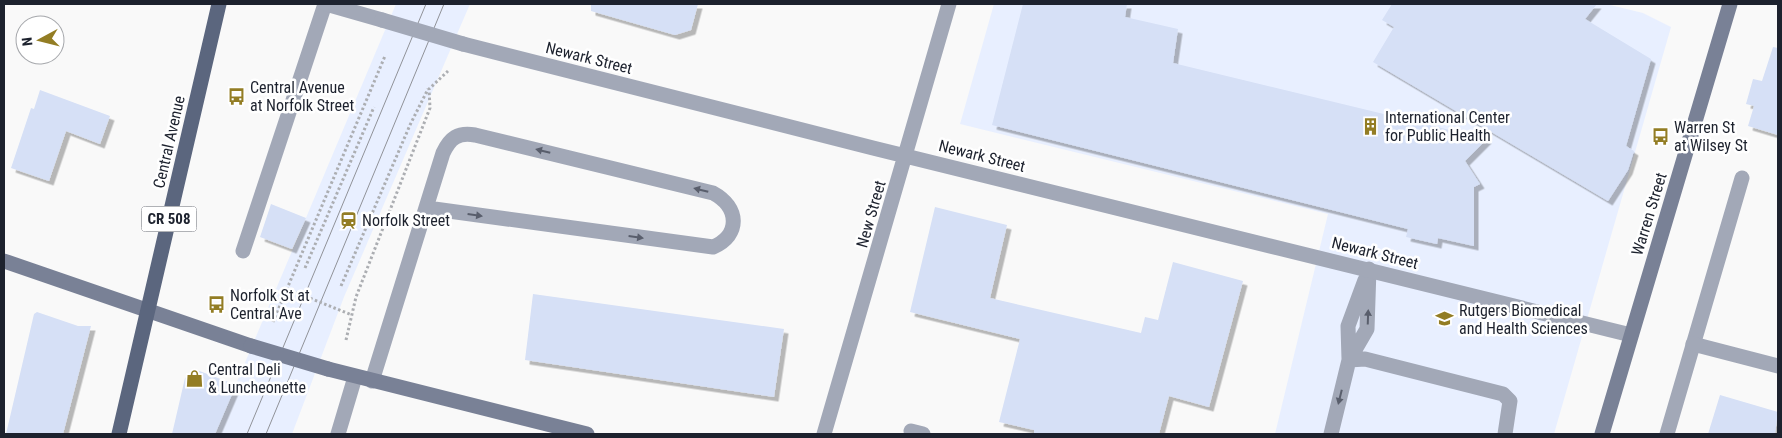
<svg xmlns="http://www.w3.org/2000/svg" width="1782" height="438" font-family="'Roboto Condensed',sans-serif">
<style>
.built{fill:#e8efff}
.building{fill:#d6e0f6;filter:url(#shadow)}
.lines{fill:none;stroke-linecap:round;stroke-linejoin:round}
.path{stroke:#acaeb2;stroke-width:3;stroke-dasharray:2.5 2.5;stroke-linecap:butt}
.lane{stroke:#a2a8b7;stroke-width:15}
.street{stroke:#a2a8b7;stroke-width:15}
.secondary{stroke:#798196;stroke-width:15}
.primary{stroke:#5b667e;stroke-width:15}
.tram{stroke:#909298;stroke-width:1}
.path-bridge{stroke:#acaeb2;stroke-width:3;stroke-dasharray:2.5 2.5;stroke-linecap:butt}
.street-bridge{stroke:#a2a8b7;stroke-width:15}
.secondary-bridge{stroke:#798196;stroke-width:15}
.oneway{fill:#595e6c}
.labels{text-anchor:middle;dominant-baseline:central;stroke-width:5;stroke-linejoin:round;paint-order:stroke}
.shield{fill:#fff;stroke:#61646d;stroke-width:1}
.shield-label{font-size:15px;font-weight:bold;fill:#1d222e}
.street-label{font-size:16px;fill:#1d222e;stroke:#fff}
.poi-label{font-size:16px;fill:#1d222e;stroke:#fff;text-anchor:start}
</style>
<defs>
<filter id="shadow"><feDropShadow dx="4.5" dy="4.5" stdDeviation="0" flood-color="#0004"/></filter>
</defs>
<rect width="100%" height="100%" fill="#f9f9f9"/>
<path class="built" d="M396 4H470L344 297 292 434H215Z
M994 4H1606L1643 13 1671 27 1554 434H1275L1328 214 960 124Z"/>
<path class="building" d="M591 4H698L691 30 675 35 591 11Z
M1023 4H1127L1125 17 1178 29 1173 63 1487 139 1465 161 1480 184 1474 187V246L1438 238 1437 244 1406 237 1408 229 992 125Z
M1392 4H1597L1585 19 1651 59 1626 146 1634 151 1628 170 1608 201 1373 62 1394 27 1382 20Z
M1773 47 1778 48V135L1748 126 1754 106 1746 104 1753 79 1762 81Z
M40 90 110 116 100 144 66 131 49 181 11 168 31 108 34 109Z
M271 204 306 218 292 249 260 237Z
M935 207 1007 225 990 298 1141 333 1145 317 1158 320 1173 262 1243 281 1209 407 1169 396 1159 434H1034V430L999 422 1020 339 910 312Z
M533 294 784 329 774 397 525 360Z
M37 312 78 326H91L63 434H6L34 314Z
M197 370 236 385 215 434H172L185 378Z
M1720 395 1778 412 1775 434H1708Z"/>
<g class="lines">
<path class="path" d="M305 268 374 107
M341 286 410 125 428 89
M273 322 385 56
M346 340 356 297 430 108 429 89 448 71"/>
<path class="lane" d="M243 251 325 4
M1349 359 1348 326 1365 280
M1349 360 1365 359 1503 394 1510 401 1505 434
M372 381 443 153C450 138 458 132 475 135L713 193C739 207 741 235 713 247L427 208
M911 431 923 434
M1331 434 1349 360 1367 329 1369 269
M1667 434 1742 178"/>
<path class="street" d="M326 4 382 20
M463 44 873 148 1631 335
M1693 344 1778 366
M338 434 355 377
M824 434 949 4"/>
<path class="secondary" d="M4 261 251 346
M328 369 587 434
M1602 434 1730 4"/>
<path class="primary" d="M119 434 219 4"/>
<path class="tram" d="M247 434 426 4
M266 434 444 4"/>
<path class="path-bridge" d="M287 289 352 315"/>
<path class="street-bridge" d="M382 20 463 44"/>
<path class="secondary-bridge" d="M251 346 328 369"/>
</g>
<defs><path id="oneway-solid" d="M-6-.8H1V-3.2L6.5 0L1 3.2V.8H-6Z" transform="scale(1.25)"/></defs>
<g class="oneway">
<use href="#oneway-solid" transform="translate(543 151) rotate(-166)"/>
<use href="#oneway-solid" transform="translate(701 190) rotate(-166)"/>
<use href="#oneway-solid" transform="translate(475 215) rotate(8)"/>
<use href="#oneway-solid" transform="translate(636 237) rotate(8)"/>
<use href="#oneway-solid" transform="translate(1368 317) rotate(-88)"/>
<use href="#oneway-solid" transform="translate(1340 397) rotate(104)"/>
</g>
<defs>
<symbol id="bus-bare" viewBox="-9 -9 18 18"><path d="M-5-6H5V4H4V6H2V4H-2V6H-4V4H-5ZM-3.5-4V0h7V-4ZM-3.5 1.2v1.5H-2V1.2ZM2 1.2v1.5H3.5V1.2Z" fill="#937d24" stroke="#fff" stroke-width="2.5" paint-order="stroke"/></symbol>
<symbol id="building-bare" viewBox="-9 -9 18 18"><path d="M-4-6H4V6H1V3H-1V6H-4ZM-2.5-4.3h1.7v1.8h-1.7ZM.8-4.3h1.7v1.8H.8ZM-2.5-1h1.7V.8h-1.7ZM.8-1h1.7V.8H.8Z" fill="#937d24" stroke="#fff" stroke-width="2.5" paint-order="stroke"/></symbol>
<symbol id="station-bare" viewBox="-9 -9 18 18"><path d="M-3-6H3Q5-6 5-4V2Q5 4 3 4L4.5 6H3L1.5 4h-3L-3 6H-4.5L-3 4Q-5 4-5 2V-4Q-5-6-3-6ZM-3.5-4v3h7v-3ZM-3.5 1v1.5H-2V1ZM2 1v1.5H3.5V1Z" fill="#937d24" stroke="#fff" stroke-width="2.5" paint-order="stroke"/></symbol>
<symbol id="university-bare" viewBox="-9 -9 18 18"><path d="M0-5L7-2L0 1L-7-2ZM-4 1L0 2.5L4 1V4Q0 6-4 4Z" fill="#937d24" stroke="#fff" stroke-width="2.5" paint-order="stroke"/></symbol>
<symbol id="shop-bare" viewBox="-9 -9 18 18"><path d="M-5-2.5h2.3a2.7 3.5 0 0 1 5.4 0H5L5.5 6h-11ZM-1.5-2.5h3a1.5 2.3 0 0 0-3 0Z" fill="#937d24" stroke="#fff" stroke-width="2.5" paint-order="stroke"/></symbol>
</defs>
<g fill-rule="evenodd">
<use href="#bus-bare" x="224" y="84" width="25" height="25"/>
<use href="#building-bare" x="1358" y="114" width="25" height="25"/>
<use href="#bus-bare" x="1648" y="124" width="25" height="25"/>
<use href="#station-bare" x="336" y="208" width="25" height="25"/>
<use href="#bus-bare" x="204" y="292" width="25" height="25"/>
<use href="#university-bare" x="1432" y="306" width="25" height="25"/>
<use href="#shop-bare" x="182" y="366" width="25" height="25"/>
</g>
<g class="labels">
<rect class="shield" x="141.5" y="206.5" width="55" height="25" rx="4"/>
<g class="shield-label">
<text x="169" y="219">CR 508</text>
</g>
<g class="street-label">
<text transform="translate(589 58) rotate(14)">Newark Street</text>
<text transform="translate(169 142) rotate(-77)">Central Avenue</text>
<text transform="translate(982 156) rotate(14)">Newark Street</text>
<text transform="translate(871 214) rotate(-74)">New Street</text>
<text transform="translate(1649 214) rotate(-73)">Warren Street</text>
<text transform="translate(1375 253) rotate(14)">Newark Street</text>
</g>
<g class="poi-label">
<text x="250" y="87">Central Avenue<tspan x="250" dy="18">at Norfolk Street</tspan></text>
<text x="1385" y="117">International Center<tspan x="1385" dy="18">for Public Health</tspan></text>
<text x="1674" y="127">Warren St<tspan x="1674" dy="18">at Wilsey St</tspan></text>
<text x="362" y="220">Norfolk Street</text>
<text x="230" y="295">Norfolk St at<tspan x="230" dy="18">Central Ave</tspan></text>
<text x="1459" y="310">Rutgers Biomedical<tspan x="1459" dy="18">and Health Sciences</tspan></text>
<text x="208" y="369">Central Deli<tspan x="208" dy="18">&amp; Luncheonette</tspan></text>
</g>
</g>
<rect width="1782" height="438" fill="none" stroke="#1d222e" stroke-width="10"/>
<g transform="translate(40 40) rotate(263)"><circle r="24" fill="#ffffff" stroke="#a5a7ab"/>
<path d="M0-4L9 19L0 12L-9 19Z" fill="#937d24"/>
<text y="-8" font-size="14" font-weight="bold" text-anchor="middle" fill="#1d222e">N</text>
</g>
</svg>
